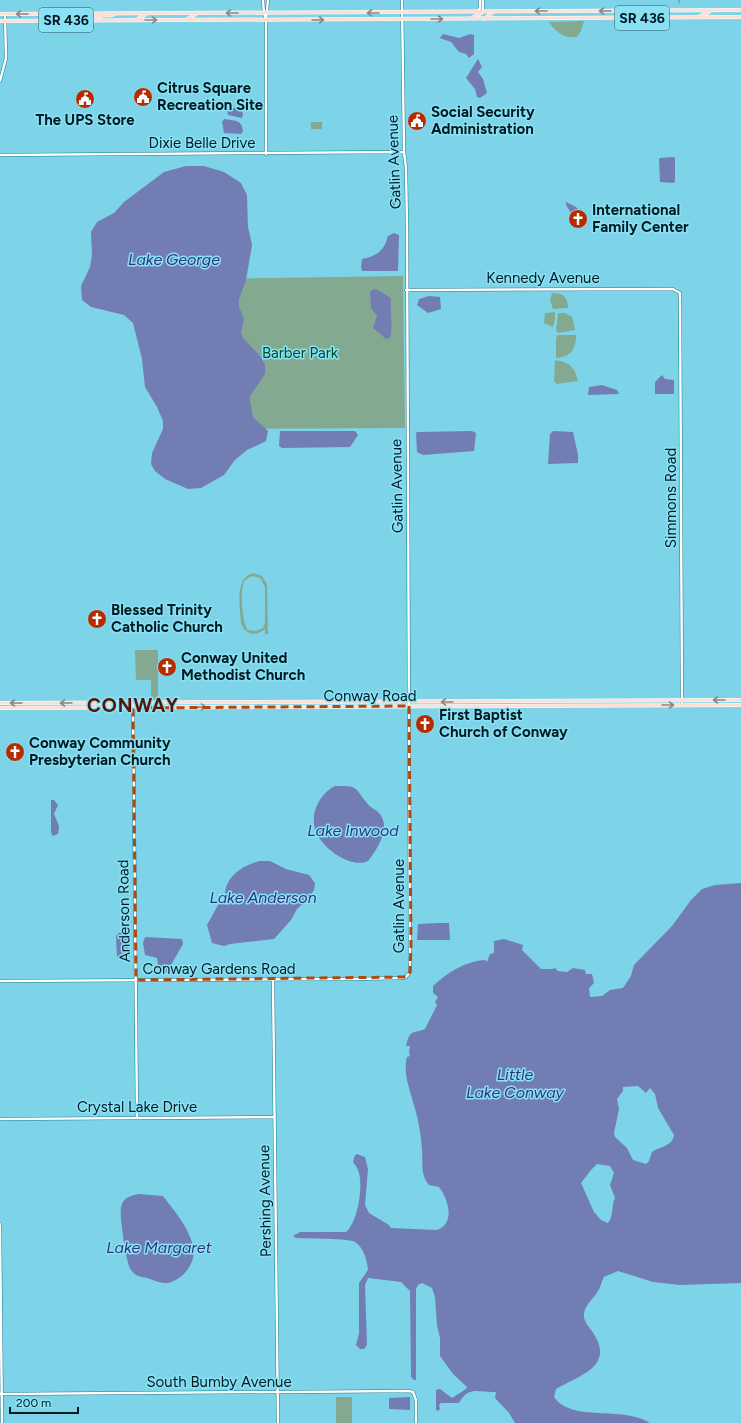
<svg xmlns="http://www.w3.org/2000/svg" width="741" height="1423" font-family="Figtree,sans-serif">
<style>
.green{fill:#83aa90;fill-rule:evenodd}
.water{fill:#727db3;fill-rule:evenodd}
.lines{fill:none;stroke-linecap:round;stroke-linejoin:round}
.stream{stroke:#727db3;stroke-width:1}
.minor-casing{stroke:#1a7a8e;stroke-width:3.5}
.major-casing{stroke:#fff;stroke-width:4}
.minor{stroke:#fff;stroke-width:2.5}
.major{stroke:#fcdfd7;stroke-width:3}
.oneway{stroke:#8b8785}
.marked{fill:none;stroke:#ae4a11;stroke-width:3;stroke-dasharray:8 5;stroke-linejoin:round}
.labels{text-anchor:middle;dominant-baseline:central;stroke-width:3;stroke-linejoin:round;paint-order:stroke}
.shield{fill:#8ae1f6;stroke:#2a5661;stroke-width:1}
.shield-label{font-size:14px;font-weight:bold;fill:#011b21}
.poi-label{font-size:15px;font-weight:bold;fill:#011b21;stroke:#8ae1f6;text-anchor:start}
.street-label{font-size:15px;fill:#011b21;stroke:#8ae1f6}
.park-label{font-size:15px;fill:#014d29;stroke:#8ae1f6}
.water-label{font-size:16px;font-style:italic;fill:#2f367a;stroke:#8ae1f6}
.district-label{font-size:19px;font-weight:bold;letter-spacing:1px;fill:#561404;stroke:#8ae1f6}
</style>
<rect width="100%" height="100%" fill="#7dd4e8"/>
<path class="green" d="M584 21 581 31 577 37C564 39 556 32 549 22Z
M311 122H322V129H311Z
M403 276 405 428 201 429 198 279Z
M552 293C563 293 568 296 568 308L553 309 550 300Z
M555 312V319L553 327 544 323 545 313Z
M558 313H565L572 317 575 330 558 333 556 330Z
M558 335H576C576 349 571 357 556 358V338Z
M555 360C569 362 575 367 578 381L557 384 554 381Z
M253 573 262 576 267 584 268 634H265V629C256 637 245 635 241 623 240 608 234 578 253 573ZM252 576 260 578 265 587V622L263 628 256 631 248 630C242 624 240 590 244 582 246 579 249 577 252 576Z
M135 650H158V701H151V680H136Z
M336 1397H352V1423H336Z"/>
<path class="water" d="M443 34 459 38 470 34 474 35V54L469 58 466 54 459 52 451 42 440 38Z
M478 59 482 67 478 72 483 79 487 93 480 98 477 97 475 89 466 78Z
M240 107 243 114 242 118 228 115 227 109Z
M224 119C234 121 242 119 243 131L241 134 224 133 222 122Z
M673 157 675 158V181L674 183 660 182 659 159 660 158Z
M186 166H204L224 172 241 183 247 195 248 227 252 245 246 280 239 299V307L244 319 241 333 243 338 260 356 265 365V374L250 396V401L253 417 268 431 266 441 247 450 235 460 224 475 201 488 188 489 165 479 155 471 151 464 152 453 163 429V421L157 407 145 387 142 359 133 323 124 315 91 307 82 300 81 286 90 267 92 255 91 232 97 222 114 213 124 202 164 172Z
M392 181 395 183V205L392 210 391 206V182Z
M566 202 576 207 585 216V218L575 219 566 205Z
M394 233 399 235 398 271H362L361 267 362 259C377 256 384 251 388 236Z
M376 289 391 298C390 308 393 332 390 338L386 339 373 328 377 316 371 308 370 293 372 290Z
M429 296 440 297 441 309 428 313 417 305 419 299Z
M662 375 665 379 674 380V394H655V382Z
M602 385 617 390 619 394 588 395 589 387Z
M280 431H355L358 435 350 447 282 448 279 446Z
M472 431 476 433 474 451 423 455 417 452 416 433 417 432Z
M553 431 573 432 578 455V463L548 464 550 434Z
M335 786C359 786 353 786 367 803 370 808 376 809 379 813 392 828 377 849 368 861 351 869 324 849 317 834 308 816 319 794 335 786Z
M51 800H54L58 805 54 814 59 826 58 834 52 836 51 830Z
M260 861H270L286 869 309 875 315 883 314 890 307 900 297 909 291 920 274 939 230 944 224 946 212 943 207 925 218 905 228 900 225 893C227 875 244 865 260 861Z
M741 883V1283L680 1285 653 1282 618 1271 604 1277C601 1282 601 1287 598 1291 594 1298 584 1306 584 1314 583 1323 592 1329 595 1336 614 1368 575 1377 556 1389L554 1397C572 1423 622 1405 650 1423H515L509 1413 495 1398 496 1392C479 1393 469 1385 459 1403H441L439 1405 440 1409 438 1411 436 1410V1390L440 1389 452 1398 466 1389 467 1387 453 1374 440 1356V1338L437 1325 435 1297 432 1288 422 1283 418 1285 416 1289V1380H414L411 1377 410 1291 401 1282 368 1278 365 1285 367 1345 364 1349H360L356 1345 359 1333V1283L368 1270C367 1260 364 1248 355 1242 348 1238 307 1239 296 1238L293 1236 300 1232H346C358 1222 364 1184 358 1170 357 1167 355 1165 353 1162L355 1155 357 1154 365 1157 368 1169 365 1205 369 1213 389 1225 391 1228 437 1230C456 1223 448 1199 439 1187L429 1185C420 1175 423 1163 422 1150 421 1135 418 1117 413 1102 409 1087 403 1073 407 1057L410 1056 409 1052 410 1046H406C410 1028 414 1034 425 1029L437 1005 435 1002 438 997 433 993V986C447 973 465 961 485 960L487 962 490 954 494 953V941L504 939 523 945 522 950 541 969H552L555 968 558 971 567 972 573 968 585 970 586 974H592L594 983 589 988 590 997 602 996 610 990 623 988 631 976 634 965 672 926 691 900 702 889 715 885ZM638 1086 646 1093 650 1088 655 1094 658 1108 674 1135C672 1147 660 1146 652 1152L649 1161 646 1164 633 1160 627 1148 615 1137 614 1133 619 1109 617 1099 623 1091V1087ZM597 1164 610 1166 614 1173 610 1185 615 1198C611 1205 614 1216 608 1223L601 1220 594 1212 581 1183 591 1170Z
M438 923H449L450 940H417L418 924Z
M120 932 128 934 129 954 127 958 117 957 116 936Z
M145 937 182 939 183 944 167 972 161 973 159 971 157 958 145 955 143 943Z
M139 1194 163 1196C175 1212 188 1226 193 1246 197 1262 184 1279 168 1283 162 1284 153 1280 147 1278 141 1277 135 1276 131 1270 126 1263 122 1229 121 1219 120 1203 122 1197 139 1194Z
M410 1397V1410L389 1409V1398Z"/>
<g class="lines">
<path class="stream" d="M679 3V0"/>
<defs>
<path id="minor" d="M263 0 264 13 266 19
M483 0V12
M477 12 480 8V0
M0 81 6 58 5 14
M266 154V20L268 0
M0 155 403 152
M406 290 673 289 680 293 682 705
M133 703 137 1118
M273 980 278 1423
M0 981 351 979 403 978 406 977 410 972 407 226 406 168 404 152 402 0
M0 1119 275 1117
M0 1224 2 1423
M0 1394 409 1391 413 1392 416 1400V1423"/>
<path id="major" d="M0 14 741 10
M698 17 709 12
M472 18 483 12
M188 19 197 13
M484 19 492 13
M94 20C99 12 109 18 116 13
M136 20 146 14
M0 21 741 17
M0 703 741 700
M0 708 741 705"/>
</defs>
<use href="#minor" class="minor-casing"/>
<use href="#major" class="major-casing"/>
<use href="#minor" class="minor"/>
<use href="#major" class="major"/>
</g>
<defs><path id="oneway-shaft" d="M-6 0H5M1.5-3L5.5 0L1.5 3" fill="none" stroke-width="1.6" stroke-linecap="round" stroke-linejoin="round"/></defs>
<g class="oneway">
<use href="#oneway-shaft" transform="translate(541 11) rotate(180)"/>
<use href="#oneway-shaft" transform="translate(605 11) rotate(180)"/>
<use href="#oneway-shaft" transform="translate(232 13) rotate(180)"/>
<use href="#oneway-shaft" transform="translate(373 13) rotate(-180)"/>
<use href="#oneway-shaft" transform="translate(22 14) rotate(180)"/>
<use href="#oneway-shaft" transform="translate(437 19)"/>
<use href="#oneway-shaft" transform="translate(151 20)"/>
<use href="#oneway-shaft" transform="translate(318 20)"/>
<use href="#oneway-shaft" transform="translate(719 700) rotate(180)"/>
<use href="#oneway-shaft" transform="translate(447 702) rotate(180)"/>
<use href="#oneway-shaft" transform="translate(16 703) rotate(180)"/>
<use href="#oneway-shaft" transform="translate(66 703) rotate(-180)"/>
<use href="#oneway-shaft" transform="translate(668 705)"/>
<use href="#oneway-shaft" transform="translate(200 707) rotate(-1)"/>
</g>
<path class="marked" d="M409 706 411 947 410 972 406 977 136 980 133 708Z"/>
<defs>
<symbol id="civic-disc" viewBox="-11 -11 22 22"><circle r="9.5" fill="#b62c00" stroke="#8ae1f6"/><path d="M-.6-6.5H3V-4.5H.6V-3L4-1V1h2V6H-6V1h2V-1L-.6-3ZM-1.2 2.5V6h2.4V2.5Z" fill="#fff"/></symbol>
<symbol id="church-disc" viewBox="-11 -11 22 22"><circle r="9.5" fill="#b62c00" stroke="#8ae1f6"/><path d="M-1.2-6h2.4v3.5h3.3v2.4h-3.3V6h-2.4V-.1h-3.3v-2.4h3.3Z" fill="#fff"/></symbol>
</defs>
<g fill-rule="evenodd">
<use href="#civic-disc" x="132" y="86" width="22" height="22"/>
<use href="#civic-disc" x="74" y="88" width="22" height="22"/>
<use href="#civic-disc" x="406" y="110" width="22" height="22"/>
<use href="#church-disc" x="567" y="208" width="22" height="22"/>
<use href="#church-disc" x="86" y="608" width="22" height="22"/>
<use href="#church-disc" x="156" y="656" width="22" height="22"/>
<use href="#church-disc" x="414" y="713" width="22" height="22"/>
<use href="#church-disc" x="4" y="741" width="22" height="22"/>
</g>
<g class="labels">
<g class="shield">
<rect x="615" y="6" width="54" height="24" rx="3"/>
<rect x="39" y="8" width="54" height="24" rx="3"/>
</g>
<g class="shield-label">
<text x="642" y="18">SR 436</text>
<text x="66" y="20">SR 436</text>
</g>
<g class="poi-label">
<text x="157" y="88">Citrus Square<tspan x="157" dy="17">Recreation Site</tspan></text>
<text x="431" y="112">Social Security<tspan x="431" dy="17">Administration</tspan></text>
<text x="85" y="120" text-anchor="middle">The UPS Store</text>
<text x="592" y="210">International<tspan x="592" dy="17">Family Center</tspan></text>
<text x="111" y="610">Blessed Trinity<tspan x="111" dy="17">Catholic Church</tspan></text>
<text x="181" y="658">Conway United<tspan x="181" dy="17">Methodist Church</tspan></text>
<text x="439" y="715">First Baptist<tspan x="439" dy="17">Church of Conway</tspan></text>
<text x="29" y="743">Conway Community<tspan x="29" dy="17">Presbyterian Church</tspan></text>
</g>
<g class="street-label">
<text x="202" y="143">Dixie Belle Drive</text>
<text transform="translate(394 162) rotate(-92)">Gatlin Avenue</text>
<text x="543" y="278">Kennedy Avenue</text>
<text transform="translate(397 486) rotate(-91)">Gatlin Avenue</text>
<text transform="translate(671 498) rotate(-90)">Simmons Road</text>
<text x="370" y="696">Conway Road</text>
<text transform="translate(399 906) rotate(-90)">Gatlin Avenue</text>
<text transform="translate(124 911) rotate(-91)">Anderson Road</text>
<text x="219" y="969">Conway Gardens Road</text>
<text x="137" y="1107">Crystal Lake Drive</text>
<text transform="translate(265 1201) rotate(-91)">Pershing Avenue</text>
<text x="219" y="1382">South Bumby Avenue</text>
</g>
<g class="park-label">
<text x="300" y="353">Barber Park</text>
</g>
<g class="water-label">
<text x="174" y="259">Lake George</text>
<text x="353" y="830">Lake Inwood</text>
<text x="263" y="897">Lake Anderson</text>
<text x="515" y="1074">Little<tspan x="515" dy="18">Lake Conway</tspan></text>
<text x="159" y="1247">Lake Margaret</text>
</g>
<g class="district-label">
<text x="133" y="705">CONWAY</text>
</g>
</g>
<path d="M10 1407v6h68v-6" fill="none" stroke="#011b21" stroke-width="2"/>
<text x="16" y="1407" font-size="12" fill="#011b21" stroke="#8ae1f6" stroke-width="3" paint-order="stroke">200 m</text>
</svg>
